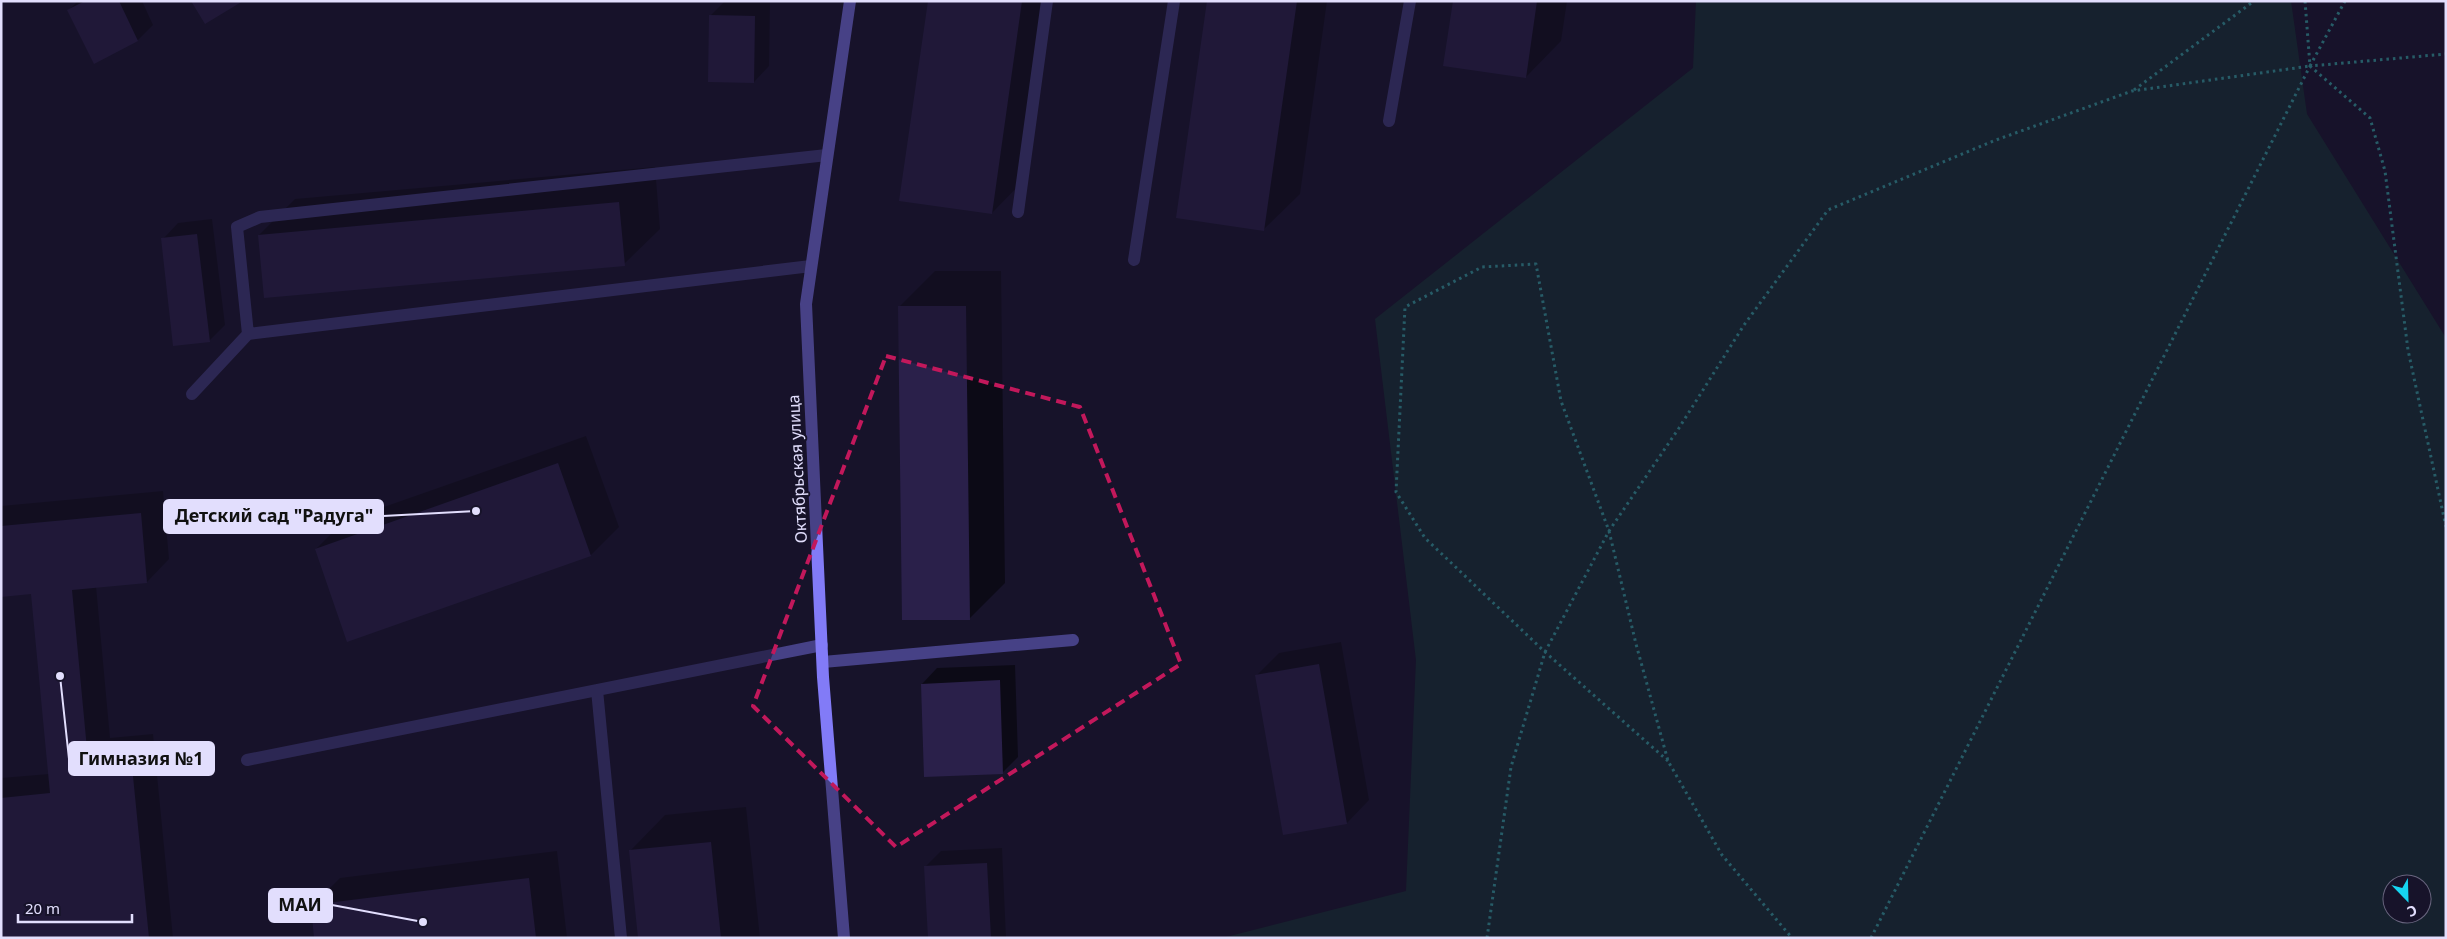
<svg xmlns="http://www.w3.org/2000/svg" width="2447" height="939" font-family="'Noto Sans',sans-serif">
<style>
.green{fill:#163333;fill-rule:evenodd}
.shadow{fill:#0007}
.building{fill:#2a204a}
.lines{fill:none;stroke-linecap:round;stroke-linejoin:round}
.path{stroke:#39b5b2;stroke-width:3;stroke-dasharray:2.5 4;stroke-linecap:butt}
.lane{stroke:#464186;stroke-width:12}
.secondary{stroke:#827bf7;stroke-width:12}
.marked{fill:none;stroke:#c2185b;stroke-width:4;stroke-dasharray:10 6;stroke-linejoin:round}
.labels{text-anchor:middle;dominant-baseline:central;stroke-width:4;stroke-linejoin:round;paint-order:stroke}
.street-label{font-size:16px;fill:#e2defd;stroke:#17132a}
.leader{fill:none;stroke:#e2defd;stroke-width:2}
.callout-dot{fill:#e2defd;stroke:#17132a;stroke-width:2}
.callout{fill:#e2defd;stroke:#e2defd;stroke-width:2}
.callout-label{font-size:18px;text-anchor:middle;font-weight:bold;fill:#111}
</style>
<rect width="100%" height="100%" fill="#17132a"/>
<path class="green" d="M1696 1H2291L2307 114 2446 338V938H1222L1406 891 1416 660 1375 319 1693 68ZM2392 884H2422V914H2392Z"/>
<path class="shadow" d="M78 1H142L153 25 138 40 94 62 69 10Z
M725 1H770L769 66 754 82 710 16Z
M929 1H1052L1027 177 992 213Z
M1208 1H1327L1300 194 1264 229Z
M1454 1H1567L1561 41 1526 77Z
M655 167 660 229 624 264 259 235 295 199Z
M212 219 225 325 209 341 163 239 178 223Z
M935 271H1001L1005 583 969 619 899 307Z
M586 436 619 527 591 555 316 549 344 521Z
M163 491 169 559 147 582 96 586 110 738 153 734 173 938H1V778L49 774 33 593 1 596V506Z
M1341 642 1369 800 1347 823 1256 676 1279 653Z
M1015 665 1018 757 1002 773 922 684 937 668Z
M746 807 760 938H639L630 851 665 815Z
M1002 848 1006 938H929L925 867 941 851Z
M557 851 567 938H316L312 906 340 878Z"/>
<path class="building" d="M85 1H119L138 41 94 64 67 10Z
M191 1H243L205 24Z
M928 1H1022L992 214 899 201Z
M1207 1H1297L1264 231 1176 218Z
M1453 1H1537L1526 78 1443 66Z
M709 15 755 16 754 83 708 82Z
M619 202 625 266 264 298 258 235Z
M197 234 210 342 173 346 161 238Z
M898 306H966L970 620H902Z
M558 463 591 556 347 642 315 549Z
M141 513 147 583 72 590 88 760 131 756 149 938H1V798L50 793 31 594 1 597V526Z
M1319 664 1347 824 1283 835 1255 675Z
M1000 680 1003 774 924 777 921 684Z
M711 842 721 938H638L629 850Z
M987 863 991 938H928L924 866Z
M529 878 536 938H314L311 905Z"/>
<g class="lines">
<path class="path" d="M2305 1 2310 66 2370 118 2385 171 2408 350 2446 527
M2310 66 2345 1
M2134 90 2254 1
M1668 761 1545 652 1425 538 1396 492 1405 307 1482 267 1536 264 1561 401 1609 531 1636 644 1668 761 1722 855 1792 938
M1487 938 1511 767 1545 652 1609 531 1679 428 1744 325 1828 210 1996 140 2132 91 2310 66
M1871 938 2310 66 2446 54"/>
<path class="lane" d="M1389 121 1410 1
M1018 212 1047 1
M1134 260 1174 1
M248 334 237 227 260 217 827 155
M192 394 248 334 811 266
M823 662 1073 640
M597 690 621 938
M247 760 822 645"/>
<path class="secondary" d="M844 938 823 677 806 304 850 1"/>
</g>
<path d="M0 0H2447V939H0ZM886 356 1080 407 1181 664 896 847 753 706Z" fill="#17132a" fill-opacity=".55" fill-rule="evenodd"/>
<path class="marked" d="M886 356 1080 407 1181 664 896 847 753 706Z"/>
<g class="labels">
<g class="street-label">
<text transform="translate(797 469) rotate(-93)">Октябрьская улица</text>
</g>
</g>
<path class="leader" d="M476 511L383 516M60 676L69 759M423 922L332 905"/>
<g class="callout-dot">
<circle cx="476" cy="511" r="5"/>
<circle cx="60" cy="676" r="5"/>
<circle cx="423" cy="922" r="5"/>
</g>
<g class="callout">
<rect x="164" y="500" width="219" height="33" rx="5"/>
<rect x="69" y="742" width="145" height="33" rx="5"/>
<rect x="269" y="889" width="63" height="33" rx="5"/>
</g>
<g class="callout-label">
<text x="274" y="522">Детский сад "Радуга"</text>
<text x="141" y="765">Гимназия №1</text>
<text x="300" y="911">МАИ</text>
</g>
<rect width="2447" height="939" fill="none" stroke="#e2defd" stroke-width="5"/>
<g transform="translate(2407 899) rotate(157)"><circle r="24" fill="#17132a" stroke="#68647e"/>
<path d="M0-4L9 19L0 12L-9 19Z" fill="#16d4f0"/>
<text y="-8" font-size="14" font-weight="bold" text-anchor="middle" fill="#e2defd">С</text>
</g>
<path d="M18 914v8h114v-8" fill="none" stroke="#e2defd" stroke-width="2.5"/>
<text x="25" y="914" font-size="15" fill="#e2defd" stroke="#17132a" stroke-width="4" paint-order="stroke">20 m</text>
</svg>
